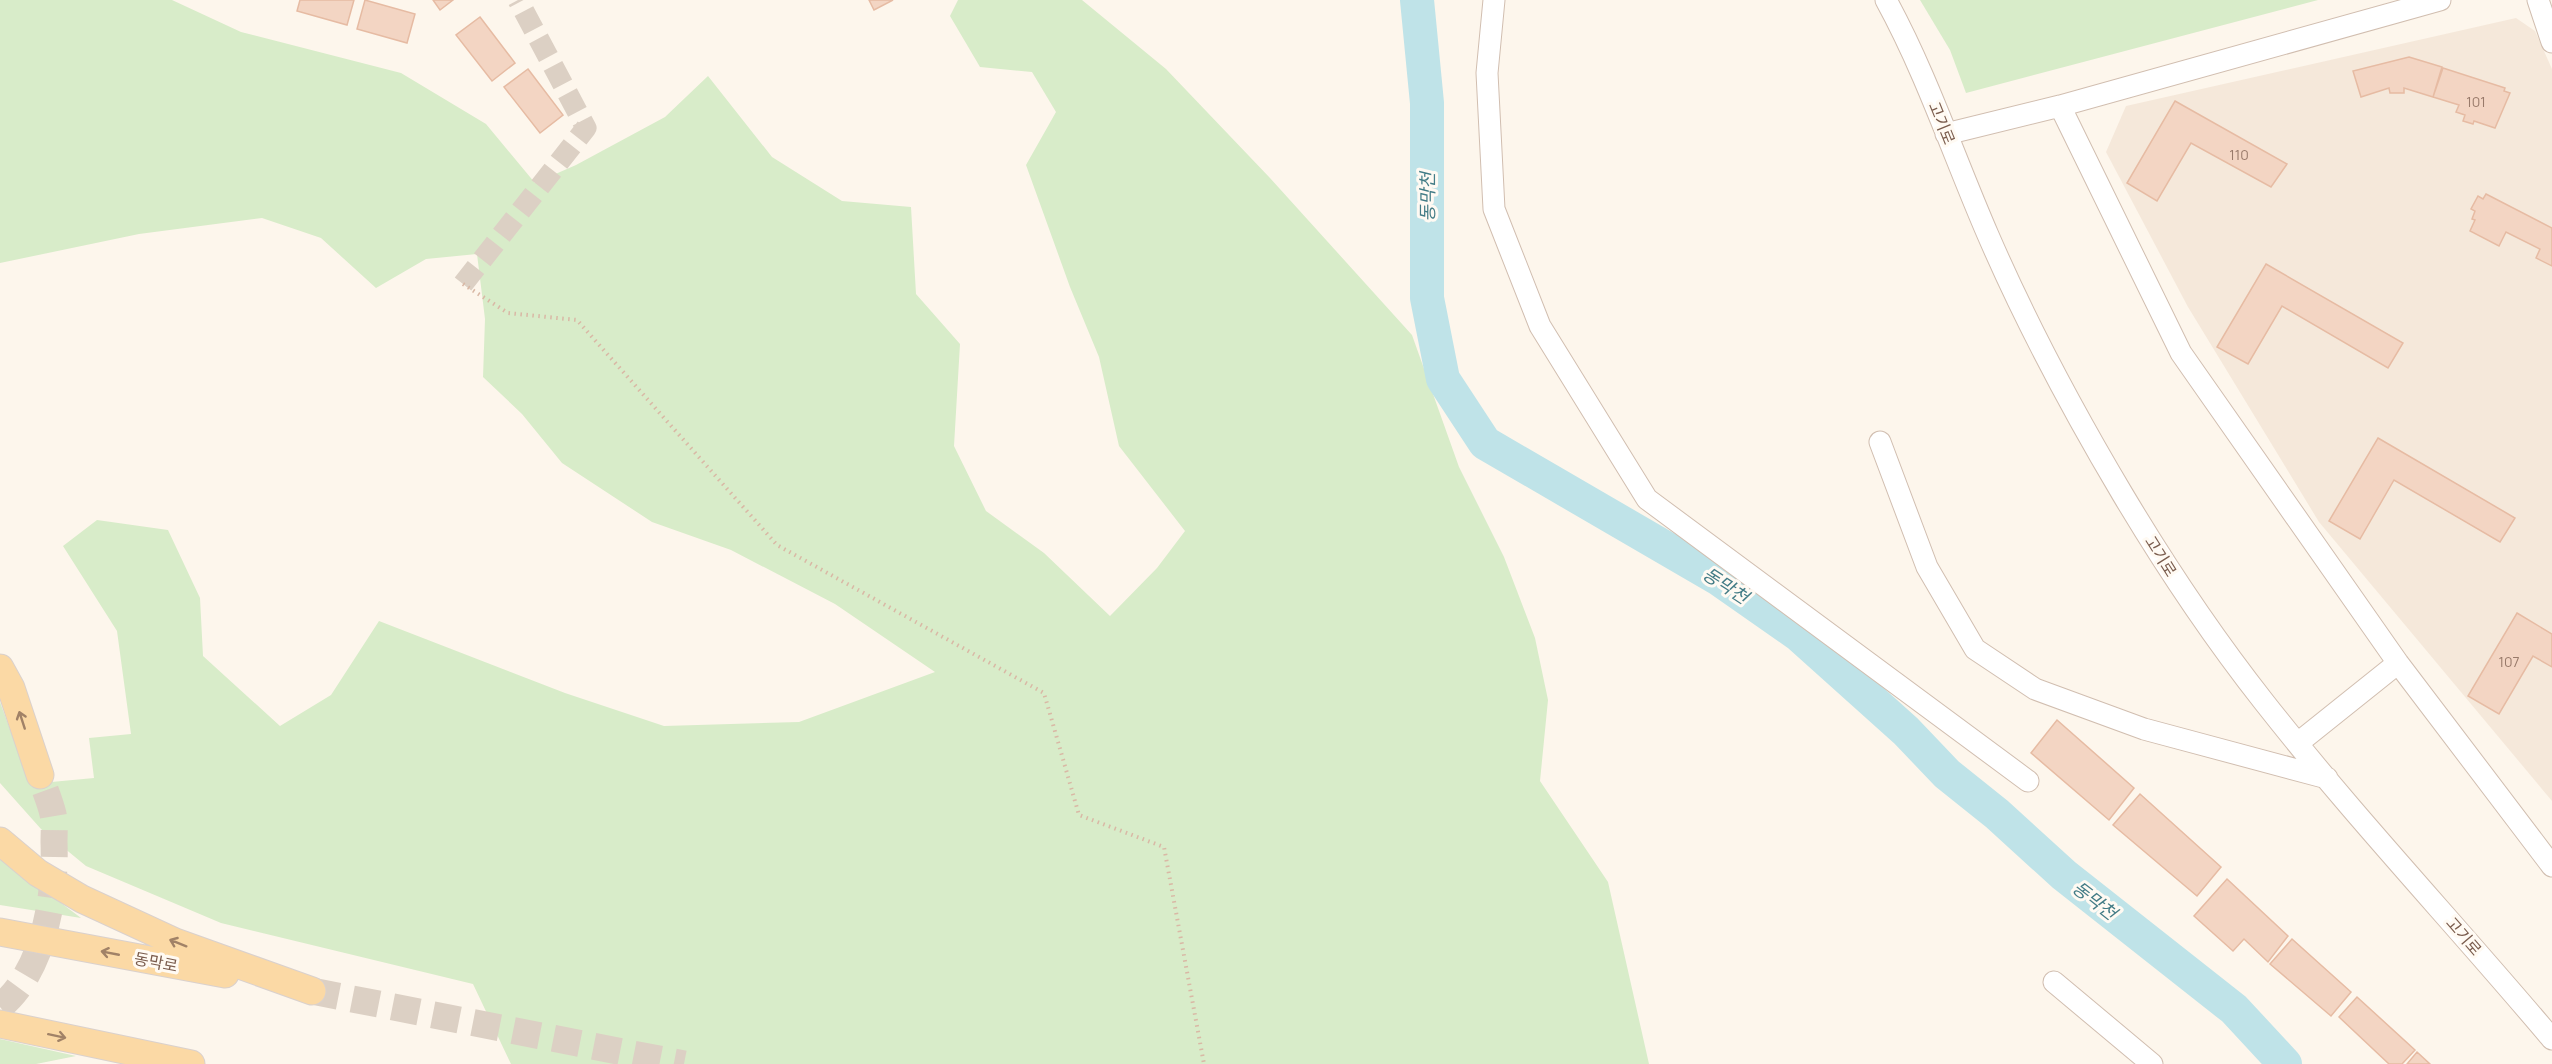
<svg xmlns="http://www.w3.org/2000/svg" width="2552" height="1064" font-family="Manrope,'Noto Sans KR',sans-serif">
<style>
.residential{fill:#f5e8da}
.green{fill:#d8ecc9}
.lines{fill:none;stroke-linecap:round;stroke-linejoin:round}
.river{stroke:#bfe3e8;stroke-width:34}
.building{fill:#f3d5c3;stroke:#e6bba3;stroke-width:1.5}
.minor-tunnel{stroke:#dcd0c4;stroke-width:21;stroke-dasharray:21 10;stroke-linecap:butt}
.major-tunnel{stroke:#dcd0c4;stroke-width:27;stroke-dasharray:27 14;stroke-linecap:butt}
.minor-casing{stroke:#d1beb0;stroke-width:23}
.major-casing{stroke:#dad1cd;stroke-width:29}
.path{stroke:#d9b8a5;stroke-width:4;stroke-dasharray:1.5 4.5;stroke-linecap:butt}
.minor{stroke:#fff;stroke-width:21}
.major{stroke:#fbd9a5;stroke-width:27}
.oneway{stroke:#a18267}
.labels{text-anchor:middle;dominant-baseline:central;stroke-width:6;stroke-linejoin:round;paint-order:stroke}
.number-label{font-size:14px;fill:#987a6a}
.street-label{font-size:16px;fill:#7a5c4d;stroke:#fffaf3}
.water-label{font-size:18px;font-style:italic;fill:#437c86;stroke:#fffaf3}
</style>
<rect width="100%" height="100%" fill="#fdf6ec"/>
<path class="residential" d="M2516 18 2535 31 2552 69V801L2319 522 2188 307 2106 152 2126 106Z"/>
<path class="green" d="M0 0H172L241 32 401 73 486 124 535 183 576 165 665 117 708 76 772 157 842 201 911 207 916 294 960 344 954 446 986 511 1044 553 1110 616 1157 568 1185 531 1119 446 1099 357 1070 287 1026 165 1056 112 1032 72 980 67 950 16 958 0H1082L1166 69 1270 178 1412 335 1459 467 1504 557 1535 638 1548 700 1540 781 1608 882 1649 1064H511L473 984 221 923 86 866 41 829 0 783V702L30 784 94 778 89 738 131 734 117 631 63 546 97 520 168 530 200 598 203 656 280 726 331 695 379 621 565 693 664 726 799 722 935 672 835 604 731 550 652 522 562 463 522 414 483 377 485 319 477 254 426 259 376 288 321 238 262 218 139 234 0 263Z
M1920 0H2318L1966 93 1950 50Z
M0 857 81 918 0 905Z
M0 1039 76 1056 36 1064H0Z"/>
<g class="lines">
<path class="river" d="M1417 0 1427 103V298L1443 379 1485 443 1719 579 1799 635 1906 731 1947 774 1997 814 2064 875 2234 1009 2285 1064"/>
</g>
<path class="building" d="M300 0H354L347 25 297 11Z
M365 0 415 14 407 43 357 29Z
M433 0H453L440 10Z
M869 0H893L874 10Z
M480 17 515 63 492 81 456 35Z
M2409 57 2442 67 2433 97 2404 88V93H2390L2389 88 2361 97 2353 71Z
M2443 68 2505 88 2504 91 2510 93 2495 128 2474 121 2473 124 2463 121 2465 115 2456 112 2459 105 2433 97Z
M528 69 563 115 540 133 504 87Z
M2175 101 2287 164 2271 187 2191 143 2157 201 2127 183Z
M2486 194 2552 228V266L2536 258 2540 249 2506 232 2499 246 2470 231 2475 220 2472 219 2475 211 2471 209 2478 196 2483 199Z
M2266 264 2403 343 2388 368 2282 306 2248 364 2217 347Z
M2378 438 2515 518 2500 542 2394 480 2360 539 2329 521Z
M2517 613 2552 634V667L2533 656 2499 714 2468 696Z
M2057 720 2134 788 2109 820 2031 753Z
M2140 794 2221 867 2197 896 2113 825Z
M2227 879 2288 936 2268 962 2244 939 2233 951 2194 916Z
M2292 939 2351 992 2331 1016 2270 964Z
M2357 997 2415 1050 2402 1064H2389L2339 1017Z
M2417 1052 2430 1064H2407Z"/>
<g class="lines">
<path class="minor-tunnel" d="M463 284 586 128 518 0"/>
<path class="major-tunnel" d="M312 991 684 1064
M0 1007C44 971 56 896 54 842 54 833 55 823 53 814 50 801 44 788 40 775"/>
<defs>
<path id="minor" d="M1494 0 1487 73 1494 209 1540 326 1647 499 2028 781
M1886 0C1927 75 1954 157 1988 235 2027 325 2073 411 2123 495 2166 567 2212 636 2264 702 2355 818 2457 926 2552 1039
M2538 0 2552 42
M2060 106 2181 353 2398 663 2552 866
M1946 134 2060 106 2440 0
M1880 442 1927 567 1975 649 2035 689 2144 729 2327 778
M2298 743 2398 663
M2054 982 2152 1064"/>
<path id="major" d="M0 668 11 688 40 775
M0 841 38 873 82 899 175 942 312 991
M0 932 225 974
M0 1024 191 1064"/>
</defs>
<use href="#minor" class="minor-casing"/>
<use href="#major" class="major-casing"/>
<path class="path" d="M463 284 508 313 577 320 777 545 1044 693 1079 815 1164 847 1204 1064"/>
<use href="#minor" class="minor"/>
<use href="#major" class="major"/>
</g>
<defs><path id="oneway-shaft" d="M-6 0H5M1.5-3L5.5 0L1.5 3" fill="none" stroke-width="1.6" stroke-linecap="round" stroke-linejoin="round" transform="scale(1.5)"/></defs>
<g class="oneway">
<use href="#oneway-shaft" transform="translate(22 720) rotate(-108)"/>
<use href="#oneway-shaft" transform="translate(178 943) rotate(-158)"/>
<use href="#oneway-shaft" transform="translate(110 953) rotate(-169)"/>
<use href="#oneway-shaft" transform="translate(57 1036) rotate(12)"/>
</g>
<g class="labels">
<g class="number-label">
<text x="2476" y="101">101</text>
<text x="2239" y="154">110</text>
<text x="2509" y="661">107</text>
</g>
<g class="street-label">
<text transform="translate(1942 123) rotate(68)">고기로</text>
<text transform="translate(2161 556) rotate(58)">고기로</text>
<text transform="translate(2464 936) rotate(49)">고기로</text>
<text transform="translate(156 962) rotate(11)">동막로</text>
</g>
<g class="water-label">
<text transform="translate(1427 197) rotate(-90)">동막천</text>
<text transform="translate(1726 585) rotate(33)">동막천</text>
<text transform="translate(2095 900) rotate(38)">동막천</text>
</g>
</g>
</svg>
